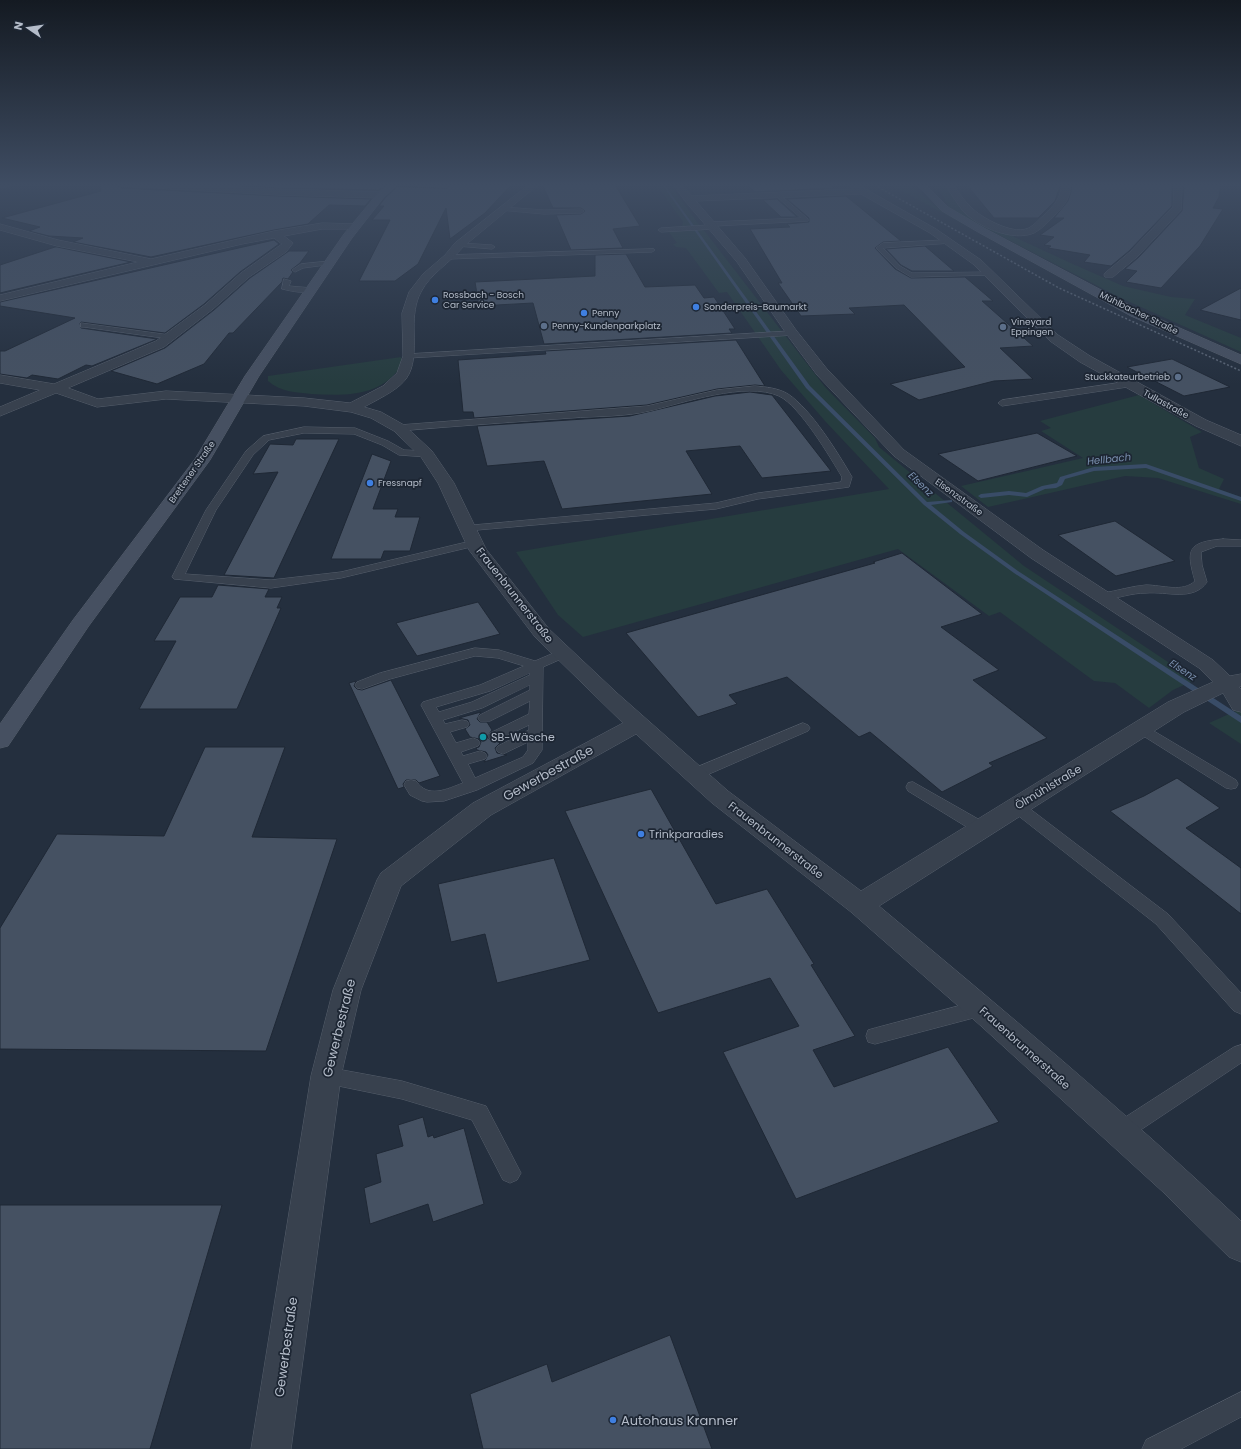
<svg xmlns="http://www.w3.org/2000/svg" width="1241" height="1449" font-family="Poppins,sans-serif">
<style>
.green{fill:#263c3f}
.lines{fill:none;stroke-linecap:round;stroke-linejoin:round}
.stream{fill:#394c67;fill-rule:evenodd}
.building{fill:#455162;stroke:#1f2835}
.lane-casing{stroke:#565f6c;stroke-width:1}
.street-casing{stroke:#565f6c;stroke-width:1}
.secondary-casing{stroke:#565f6c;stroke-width:1}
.lane{fill:#38414e;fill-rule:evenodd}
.street{fill:#38414e;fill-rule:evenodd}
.secondary{fill:#465061;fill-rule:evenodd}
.rail{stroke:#5a6575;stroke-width:1.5;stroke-dasharray:2 2;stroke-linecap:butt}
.shop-dot{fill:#3f7fe0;stroke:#1d2633;stroke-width:1.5}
.service-dot{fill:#5c6f8a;stroke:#1d2633;stroke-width:1.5}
.culture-dot{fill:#0f9aa8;stroke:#1d2633;stroke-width:1.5}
.labels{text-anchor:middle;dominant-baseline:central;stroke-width:3.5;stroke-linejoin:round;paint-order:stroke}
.far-poi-label{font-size:9px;fill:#b4bcc9;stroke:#1d2633;text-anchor:start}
.far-street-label{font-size:9px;fill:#b4bcc9;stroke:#1d2633}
.far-water-label{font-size:10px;font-style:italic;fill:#7c92b1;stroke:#1d2633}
.street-label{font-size:11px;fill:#b4bcc9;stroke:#1d2633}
.poi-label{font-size:11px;fill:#b4bcc9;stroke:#1d2633;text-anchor:start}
.near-street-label{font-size:13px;fill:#b4bcc9;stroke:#1d2633}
.near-poi-label{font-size:13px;fill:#b4bcc9;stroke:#1d2633;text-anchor:start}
</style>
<rect width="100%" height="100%" fill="#242f3e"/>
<path class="green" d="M655 183H669L700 226H682L683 222Z
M887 183 909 184 934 205 967 226Z
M935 183H944L959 202 1010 235 1075 265 1123 286 1171 297 1195 299 1185 315 1241 338V352L1123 299 962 216 949 207Z
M703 229 825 387 875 438 879 447 1024 566 1195 680 1173 690 1149 708 1115 683 1094 681 1000 612 989 616 898 549 583 637 558 615 516 552 889 489 825 421 781 370 727 292 719 293 686 248 676 247 673 244 677 243 668 231Z
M401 357 403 363C383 397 346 396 311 394 295 392 281 392 268 381V376Z
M1139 395 1202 432 1190 437 1199 468 1224 479 1219 489 1241 497V504L1158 478 1125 476 988 507 961 486 1083 458 1041 431 1051 428 1040 421Z
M1238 710 1241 712V744L1209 723Z"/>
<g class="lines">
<path class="stream" d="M661 183H663L810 386 927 502 952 500V502L931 505 964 532 1018 571 1241 716V723L1014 573 960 534 924 505 806 388Z
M1146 464 1241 497V501L1146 468 1094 471 1065 479 1062 485 1056 488 1045 489 1027 497 1009 495 981 498 978 496 981 494 1009 491 1026 493 1042 486 1057 483 1060 477 1094 467Z"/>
</g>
<path class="building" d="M100 183 116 184 121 188 278 196 371 199 365 206 329 205 308 224 274 230 151 257 73 242 83 238 49 236 29 231 40 227 2 218 101 191Z
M213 183H388L379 190 278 188 213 184Z
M439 183H513L485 213 450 239 446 208 418 264 395 281H359L390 220H372L384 206H379L385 198 397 187 447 188 451 185Z
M574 183H614L640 226 613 229 623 248 571 250 556 215 581 214 585 211 581 208H553L542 184Z
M745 183H825L834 188 755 192Z
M990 183H1061L1055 201 1038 218H994L967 185H992Z
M1072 183H1170L1172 187V206L1129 251 1111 266 1084 262 1090 255 1048 248 1051 246 1044 245 1054 237 1040 235 1064 218H1054L1068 201 1071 192Z
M1181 183H1221L1219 197 1213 208 1223 209 1200 246 1161 288 1126 282 1137 271 1125 269 1139 257 1182 211 1184 187Z
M846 196 901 241 883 242 875 248 895 269 911 278 965 277 993 301H982L1033 346 1000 348 1033 379 994 381 919 400 890 384 965 367 904 305 849 308 855 314 801 316 778 283H782L750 229 790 227 787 224 809 222V218L787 199Z
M777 199 797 217H781L763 200Z
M274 240 279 244 240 272 204 304 165 333 81 322 80 323 81 328 157 339 155 340 92 366 86 365 58 379 32 375 27 378 0 374V351H5L75 318 0 306V302Z
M925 246 954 271H912L901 265 886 249Z
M55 247H57L131 262 0 293V265Z
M289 251H309L300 263 291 270 293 272 288 279 283 278 282 282 233 333H229L204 364 157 384 111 371 165 348 214 310 250 278Z
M626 254 645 287 695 285 704 298 714 297 735 329H729L732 333 544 344 533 303 479 306 475 282 595 276V255Z
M1241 288V320L1200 310Z
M736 340 765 386 755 385 717 389 647 405 474 418 473 412H463L458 360 546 354 545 351Z
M1172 359 1230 387 1184 396 1127 367Z
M750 392 772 395 831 471 762 478 740 446 686 451 712 494 562 509 544 461 487 466 477 426 630 416 715 396Z
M1037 433 1077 456 978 481 938 454Z
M296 439H339L274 578 224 575 278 472 253 474 270 444 293 445Z
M372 454 391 461 373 509H398L395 517H420L410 551H384L381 559H331Z
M1115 521 1175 561 1116 576 1058 535Z
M902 553 982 614 941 627 999 670 973 680 1047 738 989 763 993 766 942 792 870 732 859 737 787 677 729 695 737 704 698 717 626 633 875 563 873 562Z
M218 585 269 589 265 597H282L277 608H281L237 709H139L176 641H154L180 597H212Z
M478 602 500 634 417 656 396 623Z
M391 680 440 776 419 783 416 780H406L403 784 404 787 398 789 349 683 356 681 354 686 357 689 362 690Z
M481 712 477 719 480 722H487L492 730 487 737 494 742 498 741 500 743 495 748 497 753 507 755 484 762 488 755 486 752 477 750 476 748 479 747 481 742 479 739 470 737 465 729 470 725 468 720 459 718Z
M205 747H285L252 837 337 839 266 1051 0 1049V928L57 834 164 836Z
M1177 778 1220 808 1186 828 1241 868V914L1110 811 1144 796Z
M651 789 716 904 767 889 814 964 811 965 855 1036 813 1050 834 1087 948 1047 999 1122 796 1199 723 1052 799 1026 770 978 658 1013 565 811Z
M554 858 590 960 497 983 485 934 451 942 438 884Z
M423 1117 428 1137 433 1135 434 1138 464 1128 484 1204 433 1222 428 1204 370 1224 364 1188 381 1182 376 1154 403 1146 398 1125Z
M0 1205H222L150 1449H0Z
M670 1335 712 1449H483L470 1394 547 1364 552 1382Z"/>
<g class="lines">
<defs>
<path id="lane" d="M392 183H427L450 185 447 187 395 185Z
M778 193 808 219V221L715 226V228L713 229 661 232 658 230 661 228 709 225 708 224 711 222 801 218 776 196Z
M502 207 544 210 581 209 584 211 581 213 544 214 500 210V208Z
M949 240 952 242 951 243 883 248 900 266 912 273 989 272 992 274 991 275 911 277 896 268 876 248 883 243Z
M459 243 492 245 495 247 492 249 457 246 456 245Z
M654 249 655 250 652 252 449 259 446 257 449 255Z
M331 261 333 262V264L303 268 295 272 292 270 301 264Z
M284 279 291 281 289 286 312 288 316 290C308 295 291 291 282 289Z
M81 323 170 335 174 337 170 339 84 327H81Z
M792 331 796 333 795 335 409 358 405 356 409 354Z
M1131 381 1134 382V386L1002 406 998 403 1002 400Z
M755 386C766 387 778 388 788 394 811 409 838 453 852 477L849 487 758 499 716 509 466 531 461 528 462 526 716 503 758 493 841 482 842 477C830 457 800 406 779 396 746 381 683 403 649 411 625 417 595 416 571 418 514 422 456 426 399 431L394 428 399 425 647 406 717 390Z
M304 427 355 428 388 441 404 450 427 451 432 454 427 457 399 455 382 445 354 434 304 433 269 440 253 455 216 510 185 574 271 580 341 572 475 540 481 543 479 545 341 578 271 588 174 579 172 577 206 510 246 451 263 436Z
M1223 539 1241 540V546H1217L1201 552 1202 565 1207 582C1193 602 1167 591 1146 593 1132 593 1117 598 1103 601L1097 597 1103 593C1117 591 1132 586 1146 585 1162 585 1183 593 1195 581 1186 550 1187 542 1223 539Z
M475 648 499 650 535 661 563 649 569 653 568 656 543 667 542 750 533 763 477 790 444 801 427 802 422 801 410 795 404 785 406 781 411 780 416 781C428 799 447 789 463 783L421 705 423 702 480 685 524 666 498 658 475 656 390 679 362 689 357 688 355 685 357 682 380 673ZM530 673V675L472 702 439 712 436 707 490 691ZM530 685V690L480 715 478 718 480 721H490L530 701 529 714 490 733 488 736 490 739 495 741 529 725V730L498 746 496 749 498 752 503 754 528 742V750L523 757 475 778 468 764 485 759 487 756 485 753 480 751 463 756 461 752 478 746 480 743 478 740 473 738 456 743 450 732 467 727 469 724 467 721 462 720 445 724 443 720 482 708Z
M803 723 808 725 810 728 808 731 700 778 695 779 690 778 688 774 690 770Z
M1142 724 1236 780 1238 784 1236 788 1231 789 1226 788 1137 732 1135 729 1137 726Z
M913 782 987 824 989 828 987 832 981 834 975 832 908 791 906 787 908 783Z
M1016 801 1021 802 1168 914 1241 993V1014L1234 1011 1156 924 1011 810 1008 806 1011 802Z
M981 1000 988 1002 990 1008 988 1014 981 1016 875 1044 868 1042 866 1036 868 1030 875 1028Z
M1241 1045V1063L1127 1139 1120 1142 1113 1139 1110 1132 1113 1125 1234 1047Z
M326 1067 402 1081 486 1106 521 1173 517 1180 510 1183 503 1180 472 1120 402 1099 319 1082 316 1076 319 1070Z
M1241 1392V1417L1181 1449H1142L1146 1440Z"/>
<path id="street" d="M0 183H16L15 185 0 188Z
M117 183H159L278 189 381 192 386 195 381 198 278 195 121 186Z
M531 183H540L463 247C450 263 430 274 421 292 415 303 414 316 414 328 416 380 409 383 364 407L381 412 404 425 432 451 454 483 486 549 549 629 617 693 728 791 861 891 1168 702 1213 682 1199 668 1031 558 894 456 817 375 788 336 737 262 685 201 672 183H680L692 196 853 189 845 183H855L936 229 981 260 1058 335 1090 356 1206 420 1241 435V446L1196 426 1080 362 1050 341 973 264 930 233 861 194 696 201 745 258 796 330 827 369 904 450 1043 550 1213 660 1230 676 1241 674V686L1239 687 1241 689V712L1233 710 1223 693 1184 712 879 906C1002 1009 1125 1111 1241 1221V1262L1229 1257 1163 1192 981 1026 851 912 712 803 636 734 491 815 401 886 361 990 341 1076 291 1449H251L311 1076 333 990 377 880 381 873 473 803 623 723 535 637 469 550 438 483 421 457 394 431 371 418 351 412 304 406 166 399 97 407 56 393 0 416V407L40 390 0 383V375L54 384 156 341 205 305 241 273 282 244 274 238 242 244 0 301V295L138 262 57 246 0 230V224L58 240 151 259 274 231 322 223 358 224 360 226 358 228 355 229H322L284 236 293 243 286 252 249 277 213 309 164 347 68 388 98 399 166 391 304 398 350 403 383 386 397 373 403 356 402 313 409 292 423 274 445 255 455 243Z
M944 183H952C958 191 963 200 971 207 981 218 1012 234 1026 229 1033 227 1038 220 1043 216 1054 206 1061 198 1062 183H1070C1072 196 1064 206 1055 215 1049 221 1042 229 1034 233 1013 242 978 227 963 211 956 202 950 192 944 183Z
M1171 183H1179L1182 187 1181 210 1138 256 1113 277H1105L1104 275 1105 273 1130 252 1173 207 1174 187Z"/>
<path id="secondary" d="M390 183H399L384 197 352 238 259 376 210 460 88 627 8 746 0 748V724L73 620 195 459 245 376 344 234 378 193Z
M916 183H924L948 207 984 228 1139 310 1241 355V364L1131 316 978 232 942 211Z"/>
</defs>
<use href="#lane" class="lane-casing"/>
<use href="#street" class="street-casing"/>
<use href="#secondary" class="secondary-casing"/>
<use href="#lane" class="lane"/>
<use href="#street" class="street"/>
<use href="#secondary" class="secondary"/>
<path class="rail" d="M871 183 1059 288 1241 371"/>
</g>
<linearGradient id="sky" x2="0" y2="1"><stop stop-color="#141a22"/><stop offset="0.48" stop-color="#3f4d63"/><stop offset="1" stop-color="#3f4d63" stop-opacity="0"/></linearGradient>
<rect width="1241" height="385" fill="url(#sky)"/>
<g class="shop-dot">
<circle cx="435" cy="300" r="4"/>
<circle cx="696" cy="307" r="4"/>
<circle cx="584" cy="313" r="4"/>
<circle cx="370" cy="483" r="4"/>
<circle cx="641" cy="834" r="4"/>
<circle cx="613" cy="1420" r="4"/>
</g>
<g class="service-dot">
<circle cx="544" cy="326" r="4"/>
<circle cx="1003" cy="327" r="4"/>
<circle cx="1178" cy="377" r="4"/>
</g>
<circle class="culture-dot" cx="483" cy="737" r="4"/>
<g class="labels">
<g class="far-poi-label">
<text x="443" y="295">Rossbach - Bosch<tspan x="443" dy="10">Car Service</tspan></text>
<text x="704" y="307">Sonderpreis-Baumarkt</text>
<text x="592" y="313">Penny</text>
<text x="1011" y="322">Vineyard<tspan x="1011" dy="10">Eppingen</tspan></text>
<text x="552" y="326">Penny-Kundenparkplatz</text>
<text x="1170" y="377" text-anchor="end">Stuckkateurbetrieb</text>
<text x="378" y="483">Fressnapf</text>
</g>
<g class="far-street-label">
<text transform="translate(1139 313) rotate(26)">Mühlbacher Straße</text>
<text transform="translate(1166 404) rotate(29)">Tullastraße</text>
<text transform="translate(192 472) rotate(-55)">Brettener Straße</text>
<text transform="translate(959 497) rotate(36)">Elsenzstraße</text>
</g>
<g class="far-water-label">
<text transform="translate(1109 459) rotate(-6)">Hellbach</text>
<text transform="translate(921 484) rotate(44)">Elsenz</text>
<text transform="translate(1183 670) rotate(33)">Elsenz</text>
</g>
<g class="street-label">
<text transform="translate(515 595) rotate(52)">Frauenbrunnerstraße</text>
<text transform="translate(1048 787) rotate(-31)">Ölmühlstraße</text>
<text transform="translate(776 840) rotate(38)">Frauenbrunnerstraße</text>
<text transform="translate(1025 1048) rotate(42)">Frauenbrunnerstraße</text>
</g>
<g class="poi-label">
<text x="491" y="737">SB-Wäsche</text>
<text x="649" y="834">Trinkparadies</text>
</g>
<g class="near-street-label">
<text transform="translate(548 773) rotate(-29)">Gewerbestraße</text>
<text transform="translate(339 1028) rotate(-76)">Gewerbestraße</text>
<text transform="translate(286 1347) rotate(-82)">Gewerbestraße</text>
</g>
<g class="near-poi-label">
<text x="621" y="1420">Autohaus Kranner</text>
</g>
</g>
<g transform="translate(28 28) rotate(283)" stroke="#1d2633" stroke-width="3" paint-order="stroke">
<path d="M0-3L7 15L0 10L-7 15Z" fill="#b4bcc9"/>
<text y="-6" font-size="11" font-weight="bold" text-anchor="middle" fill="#b4bcc9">N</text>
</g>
</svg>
